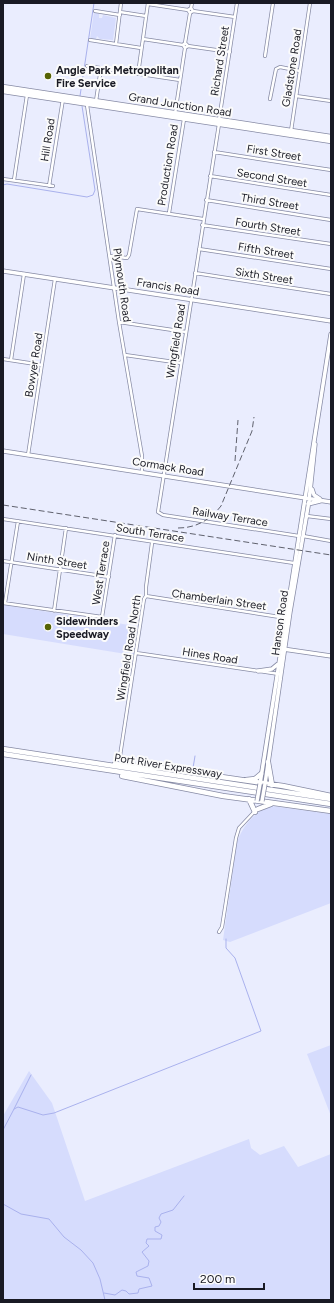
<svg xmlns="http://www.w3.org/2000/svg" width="334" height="1303" font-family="Figtree,sans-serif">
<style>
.green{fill:#d6dcfd}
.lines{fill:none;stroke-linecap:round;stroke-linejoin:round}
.stream{stroke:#a9b1ed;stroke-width:1}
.street-casing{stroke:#878ba5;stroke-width:4}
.secondary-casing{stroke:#878ba5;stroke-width:5}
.highway-casing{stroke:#878ba5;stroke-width:6}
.street{stroke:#fff;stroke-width:2.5}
.secondary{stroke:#fff;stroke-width:3.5}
.highway{stroke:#fff;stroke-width:4.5}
.rail{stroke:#5f616d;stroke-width:1;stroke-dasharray:6 3;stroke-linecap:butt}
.secondary-bridge-casing{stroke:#878ba5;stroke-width:5;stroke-linecap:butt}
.secondary-bridge{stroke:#fff;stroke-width:3.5}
.poi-dot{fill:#566305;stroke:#fbfbfb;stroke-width:1.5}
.labels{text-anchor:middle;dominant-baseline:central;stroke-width:4;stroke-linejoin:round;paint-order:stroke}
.street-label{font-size:11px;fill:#191a24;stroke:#fbfbfb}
.poi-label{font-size:11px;font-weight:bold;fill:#191a24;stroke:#fbfbfb;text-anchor:start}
</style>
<rect width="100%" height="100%" fill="#eaedfe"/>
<path class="green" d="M94 12 99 14V18H102L103 15 116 18 113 40 100 39 97 36 96 39H90Z
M3 605 95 619V617H102L106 621 140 627 136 653 132 655 3 634Z
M272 806 331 814V903L230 942 223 940 237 842C243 826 254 811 272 806Z
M331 1045V1116L307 1054Z
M29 1071 52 1103 85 1201 249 1139 251 1148 260 1155 284 1146 298 1167 331 1154V1300H3V1116Z"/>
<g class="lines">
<path class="stream" d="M80 96 94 3
M3 185 7 184 87 197 93 195 95 190 82 106
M193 768 195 756
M14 1109 31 1075
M3 1130 14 1109 18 1107 43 1115 54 1113 261 1031 235 958 226 948V939
M3 1204 21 1214 49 1219 64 1237 81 1250 93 1263 100 1279 105 1300
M104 1293 115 1295 122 1290 126 1291 129 1294 138 1293 139 1289 152 1286 149 1278 137 1276 136 1272 148 1266 149 1261 142 1252 149 1246 146 1243 147 1239H161L162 1235 155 1231V1227L159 1226 161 1222 159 1218 161 1214 173 1210 184 1196"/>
<defs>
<path id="street" d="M148 4 188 10 191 8 193 11 190 13 188 10
M191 8 192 3
M95 11 120 15
M193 11 235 17
M120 12 146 16
M143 39 183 45 185 43 188 46 185 48 183 45
M90 40 141 48
M185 43 190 13
M116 44 121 3
M188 46 230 52
M265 56 273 3
M87 66 180 80
M138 74 148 3
M296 96 331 101
M270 99 276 69 280 67 300 71
M96 101 101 68
M87 105 119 322 142 456V472
M175 114 185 48
M219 120 237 3
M219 124 158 512 163 515 299 536
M291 131 310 3
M214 152 331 170
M210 176 331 195
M3 179 53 186
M14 180 27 95
M49 186 63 99
M206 200 331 220
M169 213 184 119
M202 225 331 244
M199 249 331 269
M110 256 127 258 129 255 137 209 203 219
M195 273 331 294
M119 322 186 332
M125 355 181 363
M3 359 42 365
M11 360 24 274
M28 455 55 279
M307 516 331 519
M3 519 294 563
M303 536 331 541
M3 561 109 577
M146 596 286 618
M3 603 102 617 115 535
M5 603 18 521
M54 611 66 528
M136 653 279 674
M120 756 144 599 146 596V587L152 543
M219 932 222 927 236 838 239 828 255 811"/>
<path id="secondary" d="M3 271 331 321
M3 451 331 502
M312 489 314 495 320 499
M308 504 320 501
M283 649 331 656
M258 671 272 669 278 664
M260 784 331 334
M265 784 290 612 309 501 315 444"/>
<path id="highway" d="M3 87 331 137
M3 91 331 141
M3 749 331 799
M3 754 331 804
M268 762 272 785
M115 764 160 768 283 786 331 796
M122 776 223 796 331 811
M246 780 255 779 261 774
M249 799 255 812
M258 809 271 804"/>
</defs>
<use href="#street" class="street-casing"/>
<use href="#secondary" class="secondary-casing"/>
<use href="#highway" class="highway-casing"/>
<use href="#street" class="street"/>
<use href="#secondary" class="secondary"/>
<use href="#highway" class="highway"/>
<path class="rail" d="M235 461 238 420
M3 505 331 555
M178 528C196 528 210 520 221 506L252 431 254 417"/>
<defs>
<path id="secondary-bridge" d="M257 801 260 784
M262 801 265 784"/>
</defs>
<use href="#secondary-bridge" class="secondary-bridge-casing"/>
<use href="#secondary-bridge" class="secondary-bridge"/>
</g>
<g class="poi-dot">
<circle cx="48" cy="76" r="4"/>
<circle cx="48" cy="627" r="4"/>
</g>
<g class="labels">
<g class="street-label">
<text transform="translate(220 61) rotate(-81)">Richard Street</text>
<text transform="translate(292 68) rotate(-81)">Gladstone Road</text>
<text transform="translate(180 105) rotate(9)">Grand Junction Road</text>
<text transform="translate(48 140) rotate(-81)">Hill Road</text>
<text transform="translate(274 153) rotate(9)">First Street</text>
<text transform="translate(168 165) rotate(-81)">Production Road</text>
<text transform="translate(272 178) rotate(9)">Second Street</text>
<text transform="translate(270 202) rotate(9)">Third Street</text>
<text transform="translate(268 227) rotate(9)">Fourth Street</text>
<text transform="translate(266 251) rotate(9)">Fifth Street</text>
<text transform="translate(264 276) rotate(9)">Sixth Street</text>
<text transform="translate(122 285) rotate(82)">Plymouth Road</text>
<text transform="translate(168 287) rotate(9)">Francis Road</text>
<text transform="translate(176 341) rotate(-81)">Wingfield Road</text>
<text transform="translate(34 365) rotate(-81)">Bowyer Road</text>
<text transform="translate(168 467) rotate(9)">Cormack Road</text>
<text transform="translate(230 517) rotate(9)">Railway Terrace</text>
<text transform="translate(150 533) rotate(9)">South Terrace</text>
<text transform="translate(57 561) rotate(9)">Ninth Street</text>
<text transform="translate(101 573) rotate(-81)">West Terrace</text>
<text transform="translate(219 600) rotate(8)">Chamberlain Street</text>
<text transform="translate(280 623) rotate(-82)">Hanson Road</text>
<text transform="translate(129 648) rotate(-81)">Wingfield Road North</text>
<text transform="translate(210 656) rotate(9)">Hines Road</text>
<text transform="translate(168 766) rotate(9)">Port River Expressway</text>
</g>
<g class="poi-label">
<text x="56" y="70">Angle Park Metropolitan<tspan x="56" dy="13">Fire Service</tspan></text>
<text x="56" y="621">Sidewinders<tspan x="56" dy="13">Speedway</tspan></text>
</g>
</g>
<rect width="334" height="1303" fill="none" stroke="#191a24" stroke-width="8"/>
<path d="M194 1283v6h70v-6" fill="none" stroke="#191a24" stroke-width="2"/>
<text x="200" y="1283" font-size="12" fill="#191a24" stroke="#fbfbfb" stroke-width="3" paint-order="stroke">200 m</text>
</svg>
